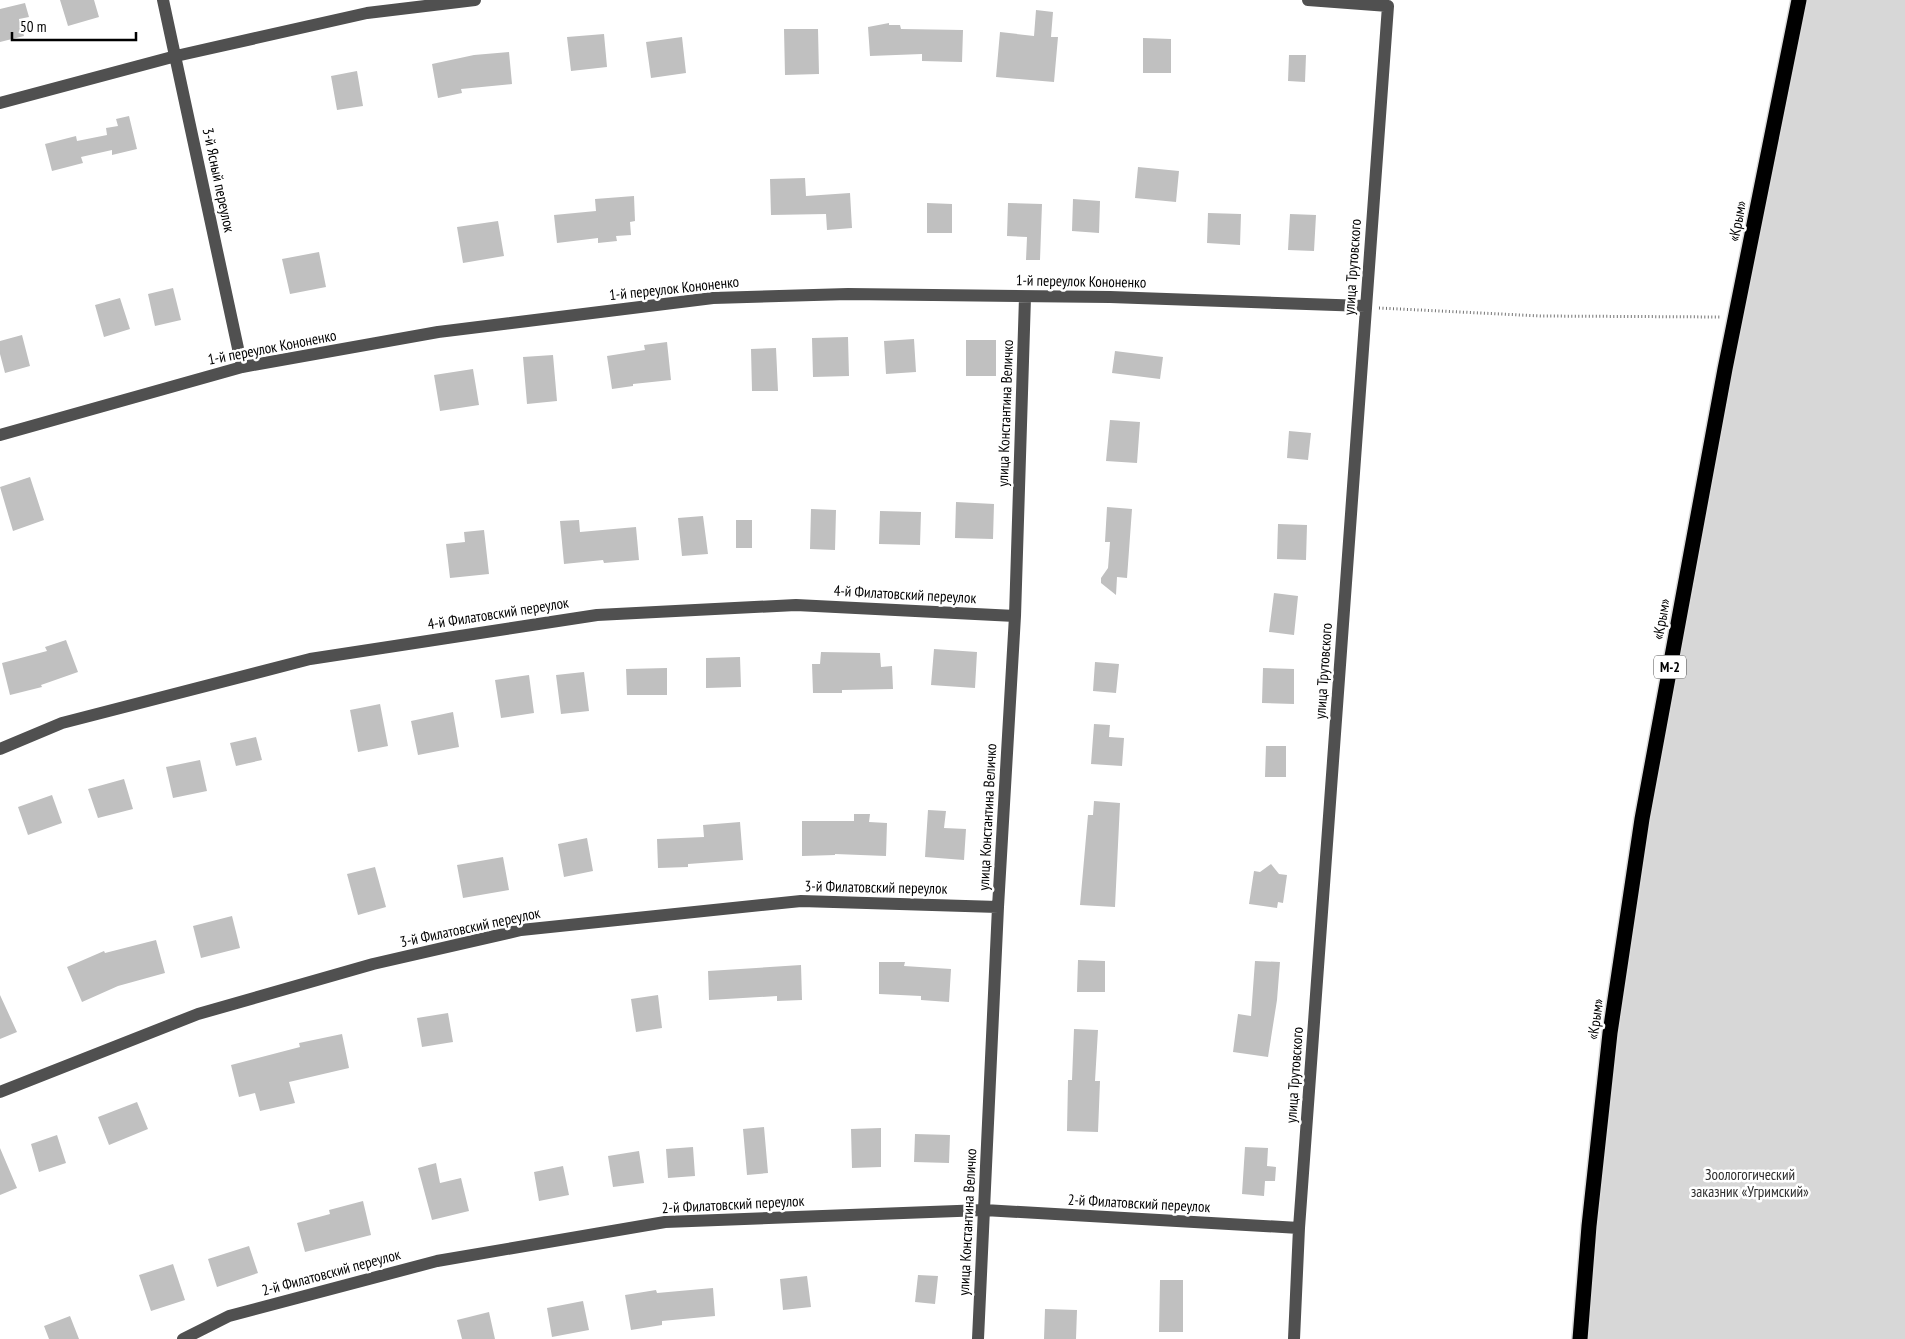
<svg xmlns="http://www.w3.org/2000/svg" width="1905" height="1339" font-family="'PT Sans Narrow',sans-serif">
<style>
.green{fill:#d7d7d7}
.building{fill:#c0c0c0}
.lines{fill:none;stroke-linecap:round;stroke-linejoin:round}
.highway-casing{stroke:#dbdbdb;stroke-width:18}
.path{stroke:#727272;stroke-width:3;stroke-dasharray:1 2.5;stroke-linecap:butt}
.minor{stroke:#505050;stroke-width:12}
.highway{stroke:#000;stroke-width:15}
.labels{text-anchor:middle;dominant-baseline:central;stroke-width:5;stroke-linejoin:round;paint-order:stroke}
.shield{fill:#fff;stroke:#4c4c4c;stroke-width:1}
.shield-label{font-size:14px;font-weight:bold;fill:#000}
.street-label{font-size:15px;fill:#000;stroke:#fff}
.park-label{font-size:15px;fill:#2e2e2e;stroke:#fff}
</style>
<rect width="100%" height="100%" fill="#fff"/>
<path class="green" d="M1799 0H1905V1339H1580L1610 1033Z"/>
<path class="building" d="M60 0H94L99 17 68 26Z
M25 3 29 17 19 19 24 36 0 42V9Z
M1036 10 1053 12 1051 37H1058L1054 82 996 77 1000 32 1034 36Z
M889 23V25H900L901 29 963 30 962 62 922 61V54L870 56 868 27Z
M784 29H818L819 74 785 75Z
M604 34 607 67 571 71 567 37Z
M682 37 686 73 651 78 646 42Z
M1143 38 1171 39V73H1143Z
M509 52 512 84 461 89 462 93 438 98 432 64 474 55Z
M1289 55H1306L1305 82 1288 81Z
M357 71 363 106 337 110 331 76Z
M129 116 137 149 112 155V150L81 157 83 163 52 171 45 144 76 136 77 141 107 135 106 128 118 126 116 119Z
M1138 167 1179 171 1176 202 1135 198Z
M805 178 806 196 850 193 852 228 827 230 826 214 771 215 770 179Z
M634 196 635 221 630 222 631 235 616 236 617 241 598 243V238L557 243 554 215 596 211 595 199Z
M1073 199 1100 201 1099 233 1072 231Z
M927 203 952 204V233H927Z
M1008 203 1042 204 1040 260H1026L1027 237 1007 236Z
M1208 213 1241 214 1240 245 1207 243Z
M1290 214 1316 215 1314 251 1288 250Z
M498 221 504 256 463 263 457 227Z
M319 252 326 287 290 294 282 259Z
M173 288 181 320 155 326 148 294Z
M120 298 130 329 104 337 95 305Z
M22 335 30 366 5 373 0 354V341Z
M848 337 849 376 813 377 812 338Z
M914 339 916 372 886 374 884 341Z
M966 340H996V376H966Z
M667 342 671 380 633 384V386L612 389 607 356 645 350 644 345Z
M776 348 778 391H752L751 349Z
M1115 351 1163 357 1160 379 1112 373Z
M553 355 557 401 527 404 523 357Z
M473 369 479 405 440 411 434 375Z
M1110 420 1140 422 1137 463 1106 461Z
M1289 431 1311 433 1308 460 1287 458Z
M30 477 44 520 13 531 0 487Z
M956 502 994 504 993 539 955 538Z
M1107 507 1132 509 1127 578 1117 577 1116 595 1101 583V578L1108 568 1110 542H1105Z
M811 509 836 510 835 550 810 549Z
M880 511 921 512 920 545 879 544Z
M703 516 708 554 682 556 678 518Z
M579 520 580 532 636 527 639 560 604 563 603 560 564 564 560 521Z
M736 520H752V548H736Z
M1278 524 1307 525 1306 560 1277 559Z
M484 530 489 574 450 578 446 544 465 542 464 532Z
M1274 593 1298 596 1294 635 1269 632Z
M66 640 78 672 41 685 42 687 10 695 2 663 47 651 45 647Z
M934 649 977 652 975 688 931 685Z
M821 652 880 653 881 667 892 666 893 689 842 690V693H813L812 664H820Z
M740 657 741 687 706 688V658Z
M1095 662 1119 664 1116 693 1093 691Z
M667 668V695H627L626 669Z
M1263 668 1294 669V704L1262 703Z
M584 672 589 711 561 714 556 675Z
M529 675 534 713 501 718 495 680Z
M380 704 388 746 358 752 350 710Z
M453 712 459 747 418 755 411 721Z
M1094 724 1110 725 1109 737 1124 738 1122 766 1091 764Z
M256 737 262 760 236 766 230 743Z
M1266 746H1286V777H1265Z
M200 760 207 791 173 798 166 767Z
M124 779 133 809 98 818 88 789Z
M52 795 62 823 28 835 18 807Z
M1094 801 1120 803 1115 907 1080 905 1088 815H1093Z
M928 810 946 811 944 828 966 829 964 860 925 857Z
M854 814H870L869 822 887 823 886 856 835 854V855L802 856V821H854Z
M740 822 743 860 688 864V867L658 868 657 839 704 837 703 825Z
M587 838 593 871 564 877 558 844Z
M503 857 509 890 463 898 457 865Z
M1271 864 1279 874 1287 875 1283 903 1278 902 1277 908 1249 904 1254 871 1260 872Z
M375 867 386 907 358 915 347 874Z
M232 916 240 948 201 958 193 926Z
M156 940 165 973 118 986 82 1002 67 967 104 951 105 953Z
M1078 960 1105 961V992H1077Z
M1255 961 1280 962 1277 1000 1268 1057 1233 1052 1238 1014 1251 1016Z
M879 962H905L904 966 951 969 949 1002 921 1000V996L879 994Z
M801 965 802 1000 777 1001V996L709 1000 708 971Z
M0 995 17 1032 0 1039Z
M658 995 662 1028 636 1032 631 999Z
M448 1013 453 1042 422 1047 417 1018Z
M1074 1029 1098 1030 1095 1081H1100L1098 1132 1067 1131 1068 1080H1072Z
M342 1034 349 1068 289 1082 295 1103 260 1111 255 1093 239 1097 231 1065 300 1047 299 1043Z
M137 1102 148 1129 109 1145 98 1117Z
M764 1127 768 1173 747 1175 743 1129Z
M881 1128V1167L852 1168 851 1129Z
M915 1134 950 1135 949 1163 914 1162Z
M57 1135 66 1163 39 1172 31 1144Z
M693 1147 695 1176 668 1178 666 1149Z
M1245 1147 1268 1148 1267 1166 1276 1167 1275 1181H1265L1264 1196 1242 1194Z
M0 1148 17 1188 0 1195Z
M639 1151 644 1183 613 1187 608 1156Z
M436 1163 440 1183 461 1178 469 1211 432 1220 418 1168Z
M563 1166 569 1195 539 1201 534 1172Z
M363 1201 371 1235 305 1252 297 1223 330 1214 329 1210Z
M249 1246 258 1273 217 1287 208 1259Z
M173 1264 185 1300 151 1311 139 1275Z
M918 1275 938 1276 935 1304 915 1302Z
M807 1276 811 1307 783 1310 780 1279Z
M1160 1280H1183V1332H1159Z
M713 1288 715 1316 662 1321V1325L631 1330 625 1295 656 1290 657 1293Z
M583 1301 589 1330 552 1337 547 1308Z
M1045 1309 1077 1310 1076 1339H1044Z
M489 1312 495 1339H462L457 1320Z
M70 1316 79 1339H49L44 1326Z"/>
<g class="lines">
<defs>
<path id="highway" d="M1580 1339 1589 1226 1610 1033 1642 819 1725 369 1799 0"/>
</defs>
<use href="#highway" class="highway-casing"/>
<path class="path" d="M1379 308 1541 316 1720 317"/>
<path class="minor" d="M163 0 242 367
M0 103 176 56 367 13 475 0
M0 435 242 367 438 332 713 298 848 294 1110 297 1365 306
M0 749 62 723 310 659 597 615 796 605 1015 616
M0 1092 198 1014 373 964 521 930 801 901 998 907
M183 1339 229 1316 437 1261 665 1222 984 1210 1299 1228
M978 1339 998 907 1015 616 1025 297
M1294 1339 1299 1228 1388 6 1308 0"/>
<use href="#highway" class="highway"/>
</g>
<g class="labels">
<rect class="shield" x="1654" y="655.5" width="32" height="23" rx="4"/>
<g class="shield-label">
<text x="1670" y="667">М-2</text>
</g>
<g class="street-label">
<text transform="translate(219 180) rotate(78)">3-й Ясный переулок</text>
<text transform="translate(1737 221) rotate(-79)">«Крым»</text>
<text transform="translate(1352 267) rotate(-86)">улица Трутовского</text>
<text transform="translate(1081 281) rotate(1)">1-й переулок Кононенко</text>
<text transform="translate(674 288) rotate(-6)">1-й переулок Кононенко</text>
<text transform="translate(272 347) rotate(-11)">1-й переулок Кононенко</text>
<text transform="translate(1005 413) rotate(-88)">улица Константина Величко</text>
<text transform="translate(905 594) rotate(3)">4-й Филатовский переулок</text>
<text transform="translate(498 613) rotate(-9)">4-й Филатовский переулок</text>
<text transform="translate(1661 619) rotate(-80)">«Крым»</text>
<text transform="translate(1323 671) rotate(-86)">улица Трутовского</text>
<text transform="translate(987 817) rotate(-87)">улица Константина Величко</text>
<text transform="translate(876 887) rotate(1)">3-й Филатовский переулок</text>
<text transform="translate(470 927) rotate(-12)">3-й Филатовский переулок</text>
<text transform="translate(1595 1019) rotate(-82)">«Крым»</text>
<text transform="translate(1294 1075) rotate(-86)">улица Трутовского</text>
<text transform="translate(1139 1203) rotate(3)">2-й Филатовский переулок</text>
<text transform="translate(733 1204) rotate(-3)">2-й Филатовский переулок</text>
<text transform="translate(967 1222) rotate(-87)">улица Константина Величко</text>
<text transform="translate(331 1272) rotate(-15)">2-й Филатовский переулок</text>
</g>
<g class="park-label">
<text x="1750" y="1174">Зоологогический<tspan x="1750" dy="17">заказник «Угримский»</tspan></text>
</g>
</g>
<path d="M12 32v8h124v-8" fill="none" stroke="#000000" stroke-width="2.5"/>
<text x="20" y="32" font-size="15" fill="#000000" stroke="#ffffff" stroke-width="4" paint-order="stroke">50 m</text>
</svg>
